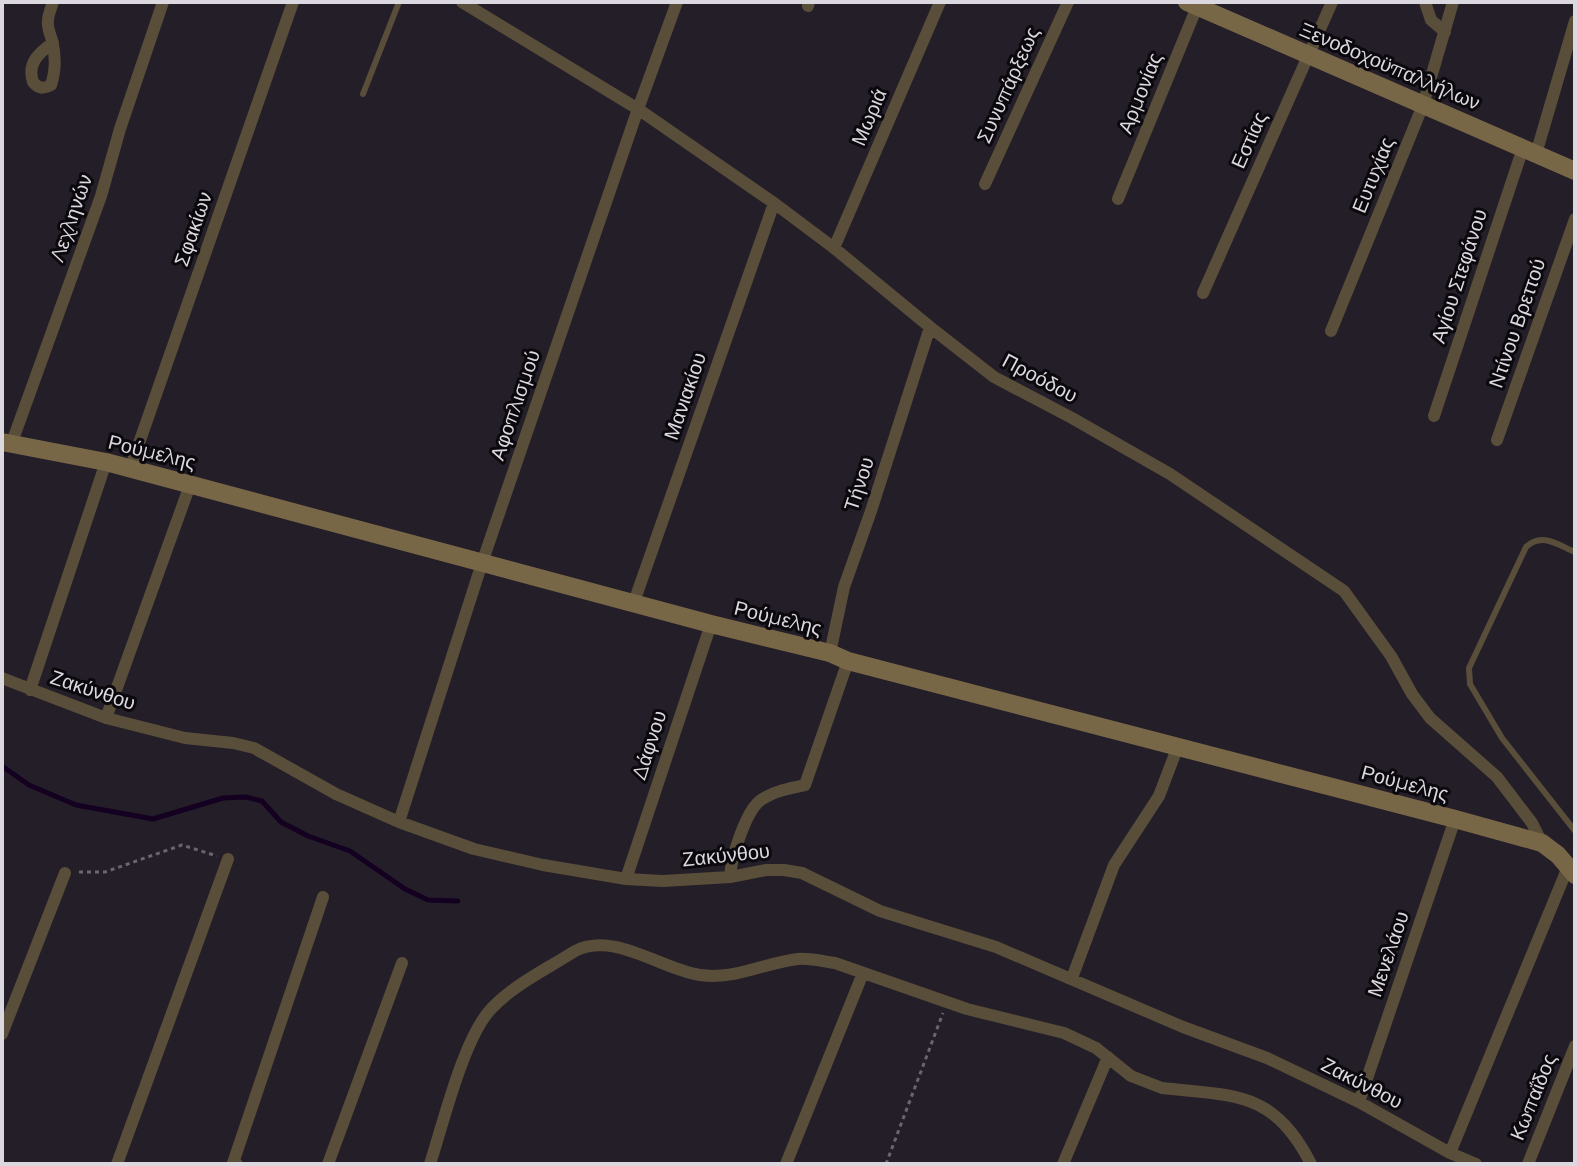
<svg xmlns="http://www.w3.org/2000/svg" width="1577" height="1166" font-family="Montserrat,sans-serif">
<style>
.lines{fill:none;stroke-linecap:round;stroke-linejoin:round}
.stream{stroke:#140021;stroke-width:5}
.path{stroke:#6a656e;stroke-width:3;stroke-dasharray:4 4;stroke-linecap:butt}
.lane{stroke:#594e3a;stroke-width:6}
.street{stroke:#594e3a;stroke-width:12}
.secondary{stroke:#786747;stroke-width:18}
.labels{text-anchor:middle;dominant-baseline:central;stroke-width:6;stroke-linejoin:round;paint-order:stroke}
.street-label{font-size:20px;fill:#dcd8df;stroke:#0b090d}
</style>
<rect width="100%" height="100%" fill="#241e28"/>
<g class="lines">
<path class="stream" d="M2 766 29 785 76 805 153 819 223 798 246 797 262 801 281 822 308 836 350 851 405 889 428 900 458 901"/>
<path class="path" d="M79 872H105L182 845 217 856
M886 1164 943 1013"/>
<path class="lane" d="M363 94 399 2
M1575 552C1558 545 1542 532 1526 547L1469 668 1470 684 1502 738 1575 831"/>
<path class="street" d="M462 2 638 109 774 203 834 248 930 327 994 377 1072 418 1170 474 1344 591 1391 656 1412 694 1430 718 1497 777 1532 823 1542 843
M1425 2 1431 20 1445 32
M808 6 809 2
M53 43C38 53 27 64 33 82 39 89 43 89 51 85 56 70 56 56 52 40 50 34 47 27 48 21 48 15 51 8 53 2
M1536 154 1575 21
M985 184 1068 2
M1118 199 1199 2
M834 248 940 2
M1203 293 1332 2
M1331 331 1423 105 1453 2
M1434 416 1523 148
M1497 440 1575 219
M11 445 101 196 120 129 163 2
M130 469 293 2
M634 602 774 203
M830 653 844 587 871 511 930 327
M2 678 106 718 185 738 233 743 254 748 336 794 399 822 474 849 543 865 626 879 663 881 730 877 766 870H784L802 873 880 911 996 947 1183 1027 1267 1058 1359 1102 1450 1153 1476 1164
M30 690 106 462
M106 718 190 485
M399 822 482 563 638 109 677 2
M730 877C731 858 746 810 761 800 774 791 790 788 805 785L848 661
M626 879 711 624
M1072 978 1114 865 1159 796 1178 746
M2 1034 65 873
M1359 1102 1455 819
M1450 1153 1568 867
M117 1164 228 859
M237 1164 233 1163 323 897
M328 1164 402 963
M430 1164C443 1124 464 1036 492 1008 515 984 547 969 575 951 615 931 660 969 700 975 734 980 764 963 798 959 810 958 822 961 835 963L967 1009 1064 1033 1096 1048 1131 1076 1162 1088C1234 1096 1274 1090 1311 1164
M786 1164 863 973
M1063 1164 1108 1057
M1528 1164 1575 1046"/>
<path class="secondary" d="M1187 2 1575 171
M2 442 106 462 711 624 830 653 848 661 1455 819 1542 843 1558 855 1575 875"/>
</g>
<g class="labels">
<g class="street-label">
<text transform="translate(1390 66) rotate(23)">Ξενοδοχοϋπαλλήλων</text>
<text transform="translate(1008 85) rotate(-66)">Συνυπάρξεως</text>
<text transform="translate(1140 93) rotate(-68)">Αρμονίας</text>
<text transform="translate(869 117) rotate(-67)">Μωριά</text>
<text transform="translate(1249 140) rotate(-66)">Εστίας</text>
<text transform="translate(1373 175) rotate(-68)">Ευτυχίας</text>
<text transform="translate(71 218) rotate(-71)">Λεχληνών</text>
<text transform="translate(193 229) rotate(-71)">Σφακίων</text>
<text transform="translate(1459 276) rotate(-72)">Αγίου Στεφάνου</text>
<text transform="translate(1517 323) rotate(-71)">Ντίνου Βρεττού</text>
<text transform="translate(1040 378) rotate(28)">Προόδου</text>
<text transform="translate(685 396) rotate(-71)">Μανιακίου</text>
<text transform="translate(515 405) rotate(-71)">Αφοπλισμού</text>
<text transform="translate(152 452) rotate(14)">Ρούμελης</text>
<text transform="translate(859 484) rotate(-72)">Τήνου</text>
<text transform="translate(778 618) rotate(14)">Ρούμελης</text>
<text transform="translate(93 690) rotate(18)">Ζακύνθου</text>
<text transform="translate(649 745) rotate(-72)">Δάφνου</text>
<text transform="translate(1405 783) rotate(15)">Ρούμελης</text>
<text transform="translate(726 855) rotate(-6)">Ζακύνθου</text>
<text transform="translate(1388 954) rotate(-71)">Μενελάου</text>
<text transform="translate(1362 1083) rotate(27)">Ζακύνθου</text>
<text transform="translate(1533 1097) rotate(-68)">Κωπαΐδος</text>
</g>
</g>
<rect width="1577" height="1166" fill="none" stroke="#dcd8df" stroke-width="8"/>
</svg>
